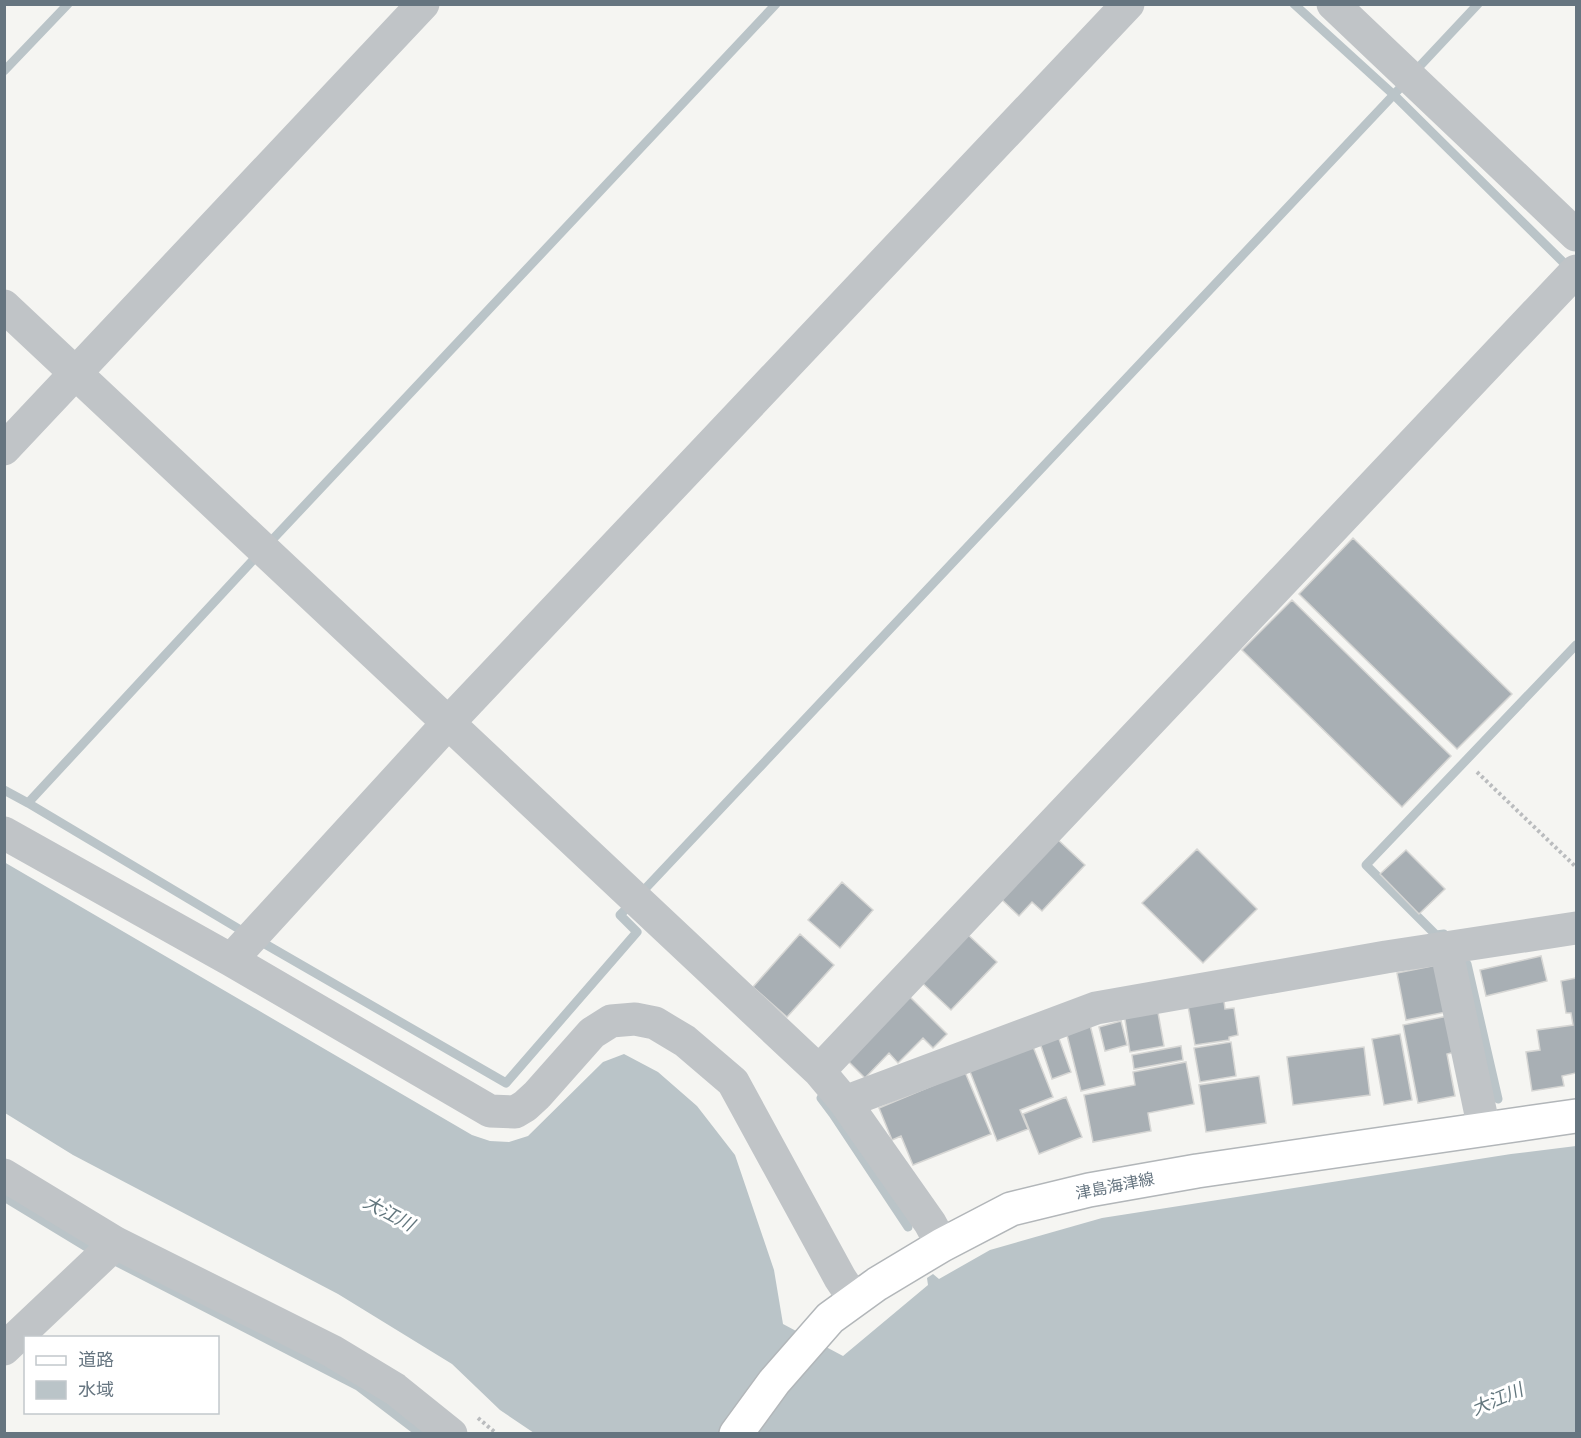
<svg xmlns="http://www.w3.org/2000/svg" width="1581" height="1438" font-family="'Work Sans','Noto Sans JP',sans-serif">
<style>
.water{fill:#bac4c8}
.lines{fill:none;stroke-linecap:round;stroke-linejoin:round}
.stream{stroke:#bac4c8;stroke-width:9}
.building{fill:#a8afb4;stroke:#d6d6d4;stroke-width:1.5}
.major-casing{stroke:#b2b6b9;stroke-width:36}
.path{stroke:#babcbe;stroke-width:4;stroke-dasharray:3 3;stroke-linecap:butt}
.minor{stroke:#c0c4c7;stroke-width:33}
.major{stroke:#fff;stroke-width:33}
.labels{text-anchor:middle;dominant-baseline:central;stroke-width:6;stroke-linejoin:round;paint-order:stroke}
.street-label{font-size:16px;fill:#667580;stroke:#fff}
.water-label{font-size:18px;font-style:italic;fill:#62767d;stroke:#fff}
</style>
<rect width="100%" height="100%" fill="#f5f5f2"/>
<path class="water" d="M4 862 472 1135 490 1141 509 1142 528 1136 603 1062 624 1054 658 1072 697 1106 735 1155 774 1270 783 1324 843 1356 928 1285 927 1278 933 1274 939 1279 990 1250 1102 1218 1511 1154 1576 1146V1433H534L500 1410 452 1364 338 1294 73 1155 5 1113Z"/>
<g class="lines">
<path class="stream" d="M1294 4 1394 95 1567 266
M1418 68 1478 4
M4 71 68 4
M273 539 776 4
M4 790 28 803 254 559
M28 803 239 929
M644 890 1401 87
M1444 934 1436 935 1366 865 1576 645
M265 944 506 1083 637 932 620 915 627 908
M1467 964 1498 1099
M821 1098 833 1114 908 1227
M4 1197 88 1248
M117 1262 358 1386 421 1434"/>
</g>
<path class="building" d="M1353 538 1512 694 1457 749 1299 594Z
M1292 600 1451 756 1402 807 1242 650Z
M1055 837 1085 865 1042 911 1032 902 1019 916 998 896Z
M1197 849 1257 909 1203 963 1142 903Z
M1406 850 1445 889 1419 914 1380 874Z
M842 882 873 910 840 948 808 920Z
M964 931 997 962 951 1010 918 979Z
M800 934 834 965 787 1017 753 987Z
M1541 956 1547 981 1486 996 1480 970Z
M1442 964 1451 1011 1406 1020 1397 973Z
M1576 978V1073L1562 1076 1564 1086 1532 1091 1526 1052 1540 1050 1537 1030 1573 1025 1571 1013H1566L1561 981Z
M907 994 947 1034 933 1048 923 1038 898 1063 889 1053 865 1078 844 1057Z
M1224 1001 1225 1009 1234 1008 1238 1035 1229 1037V1040L1195 1045 1188 1006Z
M1157 1007 1164 1046 1130 1052 1124 1013Z
M1448 1016 1455 1052 1447 1054 1455 1096 1418 1103 1403 1025Z
M1121 1021 1127 1045 1105 1051 1099 1027Z
M1090 1025 1105 1085 1081 1091 1066 1031Z
M1400 1034 1412 1100 1384 1105 1372 1039Z
M1058 1036 1071 1072 1052 1079 1040 1043Z
M1231 1042 1236 1076 1200 1082 1194 1048Z
M1032 1044 1053 1097 1020 1110 1028 1129 997 1141 969 1069Z
M1181 1046 1183 1060 1134 1069 1132 1055Z
M1364 1047 1370 1095 1293 1105 1287 1057Z
M1186 1062 1194 1104 1148 1113 1151 1131 1093 1142 1084 1095 1135 1085 1133 1072Z
M965 1072 991 1134 913 1165 901 1136 892 1140 879 1108Z
M1259 1076 1266 1123 1206 1132 1199 1085Z
M1066 1097 1082 1137 1039 1154 1023 1114Z"/>
<g class="lines">
<defs>
<path id="major" d="M736 1434 774 1382 830 1318 877 1284 942 1245 1011 1209 1089 1190 1197 1171 1576 1116"/>
</defs>
<use href="#major" class="major-casing"/>
<path class="path" d="M1477 772 1576 867
M478 1418 497 1434"/>
<path class="minor" d="M1333 4 1576 235
M4 306 819 1071 845 1102 930 1223 942 1245
M4 449 423 4
M4 833 231 960 490 1111 515 1112 525 1106 537 1095 592 1033 611 1021 635 1019 655 1023 685 1041 733 1082 840 1278 854 1299
M1446 948 1484 1129
M231 960 448 723 1128 4
M819 1071 1576 271
M845 1102 1096 1008 1386 957 1576 928
M4 1175 116 1243 332 1351 395 1389 451 1434
M4 1349 116 1243"/>
<use href="#major" class="major"/>
</g>
<g class="labels">
<g class="street-label">
<text transform="translate(1115 1186) rotate(-11)">津島海津線</text>
</g>
<g class="water-label">
<text transform="translate(389 1213) rotate(28)">大江川</text>
<text transform="translate(1497 1399) rotate(-23)">大江川</text>
</g>
</g>
<rect width="1581" height="1438" fill="none" stroke="#667580" stroke-width="12"/>
<rect x="24" y="1336" width="195" height="78" fill="#ffffff" stroke="#c2c8cc" stroke-width="1.5"/>
<rect x="36" y="1356" width="30" height="9" fill="#ffffff" stroke="#c2c8cc" stroke-width="1.5"/>
<text x="78" y="1366" font-size="18" fill="#667580">道路</text>
<rect x="36" y="1381" width="30" height="18" fill="#bac4c8" stroke="#c2c8cc" stroke-width="1.5"/>
<text x="78" y="1396" font-size="18" fill="#667580">水域</text>
</svg>
